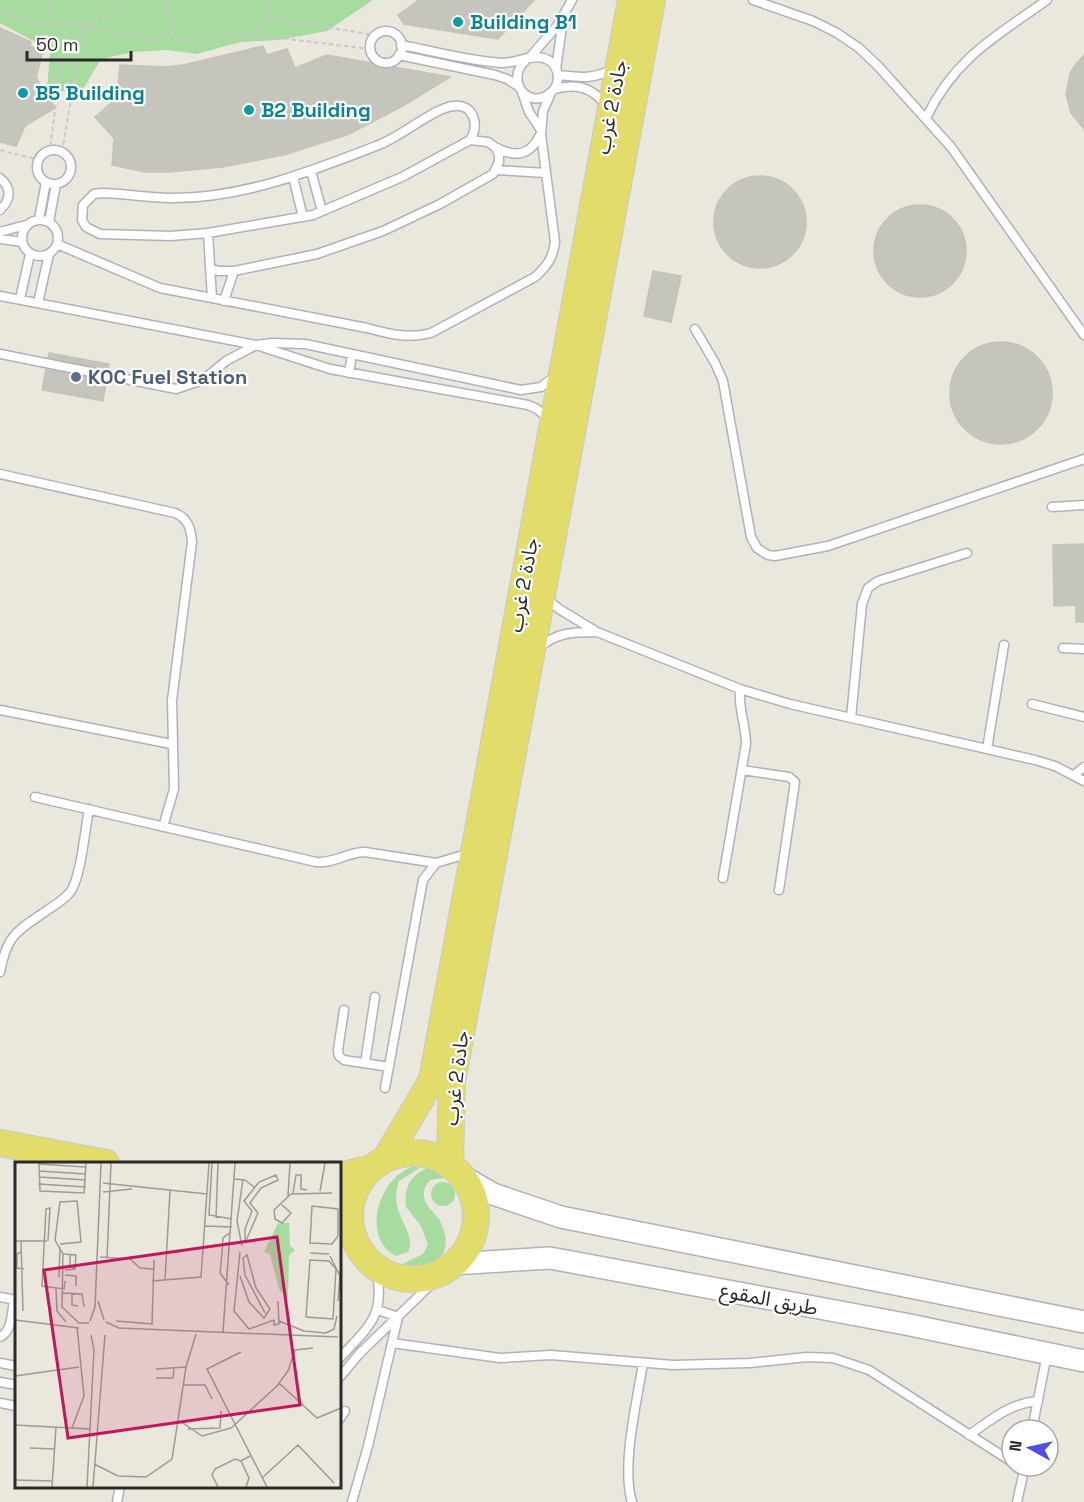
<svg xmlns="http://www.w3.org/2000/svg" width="1084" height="1502" font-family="'Space Grotesk','Noto Sans Arabic',sans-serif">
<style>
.green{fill:#a8db9f}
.building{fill:#c6c5bc;stroke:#c5c3b7;stroke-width:1.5}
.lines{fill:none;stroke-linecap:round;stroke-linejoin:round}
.service-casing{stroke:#b1b1bc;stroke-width:11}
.tertiary-casing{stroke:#b1b1bc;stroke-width:24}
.primary-casing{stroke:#c8c8c8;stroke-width:28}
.path{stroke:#c8c8c8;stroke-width:2;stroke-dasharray:4.5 3;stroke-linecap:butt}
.service{stroke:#fff;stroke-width:8}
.tertiary{stroke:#fff;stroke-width:21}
.primary{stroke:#e2dd6b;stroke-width:26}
.culture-dot{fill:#0f9aa8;stroke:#fff;stroke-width:2}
.service-dot{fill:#5c6f8a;stroke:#fff;stroke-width:2}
.labels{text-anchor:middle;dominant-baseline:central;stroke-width:4.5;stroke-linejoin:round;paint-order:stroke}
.culture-label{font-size:20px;font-weight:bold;fill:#0d838f;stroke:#fff;text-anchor:start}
.street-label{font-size:20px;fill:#2a2a2a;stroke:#fff}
.service-label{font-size:20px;font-weight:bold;fill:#4e5e75;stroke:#fff;text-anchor:start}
.inset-road{fill:none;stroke:#9d9b95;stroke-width:1.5}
.view{fill:#c2185b;fill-opacity:0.15;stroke:#c2185b;stroke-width:3}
.inset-edge{fill:none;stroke:#2a2a2a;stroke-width:3}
</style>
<rect width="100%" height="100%" fill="#eae7dd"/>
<path class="green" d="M0 0H373L327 31 279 40 241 42 196 54 167 50 134 52 101 59 82 91H47L50 50 0 23Z
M416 1166 419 1167 418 1169 399 1181C387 1216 418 1229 408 1252L396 1256C359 1237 380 1173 416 1166Z
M429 1167 440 1169 451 1177 430 1180C425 1186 422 1192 425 1201 428 1209 437 1214 441 1223 457 1257 430 1276 398 1266L423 1254 428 1245 421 1226 406 1207C403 1187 411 1175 429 1167Z
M431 1194a12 12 0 1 1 24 0a12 12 0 1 1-24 0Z"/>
<path class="building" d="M419 0H534L498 39 404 24 398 15Z
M0 28 31 42 30 46 43 51 36 78 55 108 25 126 16 146 0 142Z
M263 46 267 55 287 49 295 68 327 55 450 77 408 103 349 134 284 155 222 167 169 172H145L112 165 114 138 95 117 117 98 120 65 165 67 183 65Z
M1084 55V129L1071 113 1066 94 1070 74 1075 65Z
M714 222a46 46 0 1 1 92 0a46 46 0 1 1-92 0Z
M874 251a46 46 0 1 1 92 0a46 46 0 1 1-92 0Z
M653 271 681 276 671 322 644 316Z
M950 393a51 51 0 1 1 102 0a51 51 0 1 1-102 0Z
M49 353 109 364 103 401 42 390Z
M1084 544V622H1076V605L1054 606 1053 545Z"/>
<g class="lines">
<defs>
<path id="service" d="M753 0 813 21 837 33 859 48 878 66 951 147 1084 335
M370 47a16 16 0 1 1 32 0a16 16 0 1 1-32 0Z
M401 45C434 51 469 61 502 63 516 63 532 54 543 58 560 62 563 84 549 94 528 110 505 80 525 61
M399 55 495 75 507 79 518 86
M530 57 558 25 572 0
M556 69 563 19
M558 75C578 77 594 80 612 69
M555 89C576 83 593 87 606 106
M522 92 529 112 541 130
M926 118C955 58 995 37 1047 0
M495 147C515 158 530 156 540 135
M37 167a17 17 0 1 1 34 0a17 17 0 1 1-34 0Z
M496 170 546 173
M311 171 322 211
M293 177 303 217
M0 178C12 188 11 200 0 210
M39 219 46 182
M22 238a18 18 0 1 1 36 0a18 18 0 1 1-36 0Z
M49 222 56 184
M0 232 26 225
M208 233 212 298
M0 239 22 242
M57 244 160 288 367 328C389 334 408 339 431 333L535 277C547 266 553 258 555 242L541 134 543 111 551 93
M210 268 218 271H234L317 254 383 231 440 204 493 174 499 162V154L495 147 488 142 470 140 402 177 313 215 208 233 171 236 100 234 86 227 82 220 83 205 94 194 102 193C124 194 147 197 170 198 243 199 314 170 381 144 401 136 435 108 453 106 474 103 480 126 470 140
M0 296 256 345 330 369 528 405 537 409 550 420
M20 299 30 254
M224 301 234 271
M38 303 49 254
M695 329 715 363 723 381 751 537 757 548 768 555 775 556 828 546 1084 459
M0 354 176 389 203 380 226 361 256 345 272 343 305 344 521 390 541 387 554 377
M349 373 352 355
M0 474 175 513C188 518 191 529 192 542L172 700 174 789 163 827
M1052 507 1084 505
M546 598 559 609 597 632 740 689 790 704 1035 760 1055 766 1084 781
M539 648C556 632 574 632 597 632
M1063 648 1084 649
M1032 704 1084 717
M0 710 171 744
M851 718 862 604 868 588 878 581 967 553
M987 749 1004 645
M742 770 789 777 795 782 779 890
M1074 775 1084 767
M35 797 316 862C333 864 348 852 365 852L436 863
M723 878 746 744C746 725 738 709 740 689
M0 972C7 933 19 930 49 909 57 904 65 899 71 891 81 875 85 830 89 809
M344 1010 338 1050 339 1056 344 1060 389 1067
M365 1063 375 997
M385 1088 423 880 436 863 470 853
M0 1297 16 1300
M0 1337C12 1332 12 1312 14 1300
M392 1343 500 1358 551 1355 673 1365 750 1363 807 1357 833 1358 869 1370 1012 1462
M339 1359C370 1325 386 1316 376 1267
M0 1363 16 1366
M339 1378 360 1353 449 1267
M0 1382 16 1385
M0 1403 16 1406
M339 1420 345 1411
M1032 1430 1047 1354
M969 1435C991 1420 1010 1403 1038 1401
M117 1502 120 1486
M352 1502 368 1446 398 1317 378 1310
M632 1502C621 1466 637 1402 643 1363
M1017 1502 1025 1466"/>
<path id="tertiary" d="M462 1176 493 1194 561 1217 1084 1322
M452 1264 550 1258 905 1324 1084 1361"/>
<path id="primary" d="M0 1143 106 1163
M350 1216a63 63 0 1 1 126 0a63 63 0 1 1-126 0Z
M386 1158 432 1080 631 0
M450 1164 452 1082 652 0
M339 1176 372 1168"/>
</defs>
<use href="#service" class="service-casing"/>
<use href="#tertiary" class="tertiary-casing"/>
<use href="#primary" class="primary-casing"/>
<path class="path" d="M47 0C57 35 104 34 115 0
M165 0 174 38
M0 12C21 20 42 28 66 23L50 150
M269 18 375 35
M247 34 370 49
M0 150 39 160
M62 152 83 27 145 38H209L247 34 269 18 271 0"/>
<use href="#service" class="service"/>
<use href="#tertiary" class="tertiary"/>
<use href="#primary" class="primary"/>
</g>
<g class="culture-dot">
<circle cx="458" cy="22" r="6"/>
<circle cx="23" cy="93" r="6"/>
<circle cx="249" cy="110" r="6"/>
</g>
<circle class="service-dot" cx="76" cy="377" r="6"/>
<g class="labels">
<g class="culture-label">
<text x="470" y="22">Building B1</text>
<text x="35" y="93">B5 Building</text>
<text x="261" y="110">B2 Building</text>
</g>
<g class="street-label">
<text transform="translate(611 107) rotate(-79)">جادة 2 غرب</text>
<text transform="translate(523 585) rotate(-80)">جادة 2 غرب</text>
<text transform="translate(456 1078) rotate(-83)">جادة 2 غرب</text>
<text transform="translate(769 1299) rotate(11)">طريق المقوع</text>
</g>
<g class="service-label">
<text x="88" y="377">KOC Fuel Station</text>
</g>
</g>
<g transform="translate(15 1162)">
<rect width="326" height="326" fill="#eae7dd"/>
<path d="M263 61H274L275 84 280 88 274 93 273 136 264 127 255 92 249 90Z" fill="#a8db9f"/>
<path class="inset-road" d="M24 1 25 29 69 31 71 1M197 1 194 53 217 57M24 2 71 5M24 9 71 12M261 13 263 18 246 26 235 41 243 51 230 81V67L237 49 229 39 244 20ZM24 15 71 18M219 17 230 18 239 25M88 21 192 32M23 22 71 25M305 29 310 1M88 30 117 27M278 31 281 13H286V27L292 28M273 34 275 1M267 43 276 51 267 61 260 57 259 48 276 32 317 31M297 44 323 47V74L317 82 295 81ZM201 56 203 1M190 64 217 65M0 79H32M6 79 8 149M33 79 35 46 31 47 27 124 49 127 50 119M45 82 66 80 62 39 45 40 40 78 48 92 47 145 64 161H74M227 84 222 59 228 17M6 90 2 92V106L9 107M225 90 219 149 234 167 259 158M295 91 314 92M48 92 61 93 60 107 50 108M55 92V105L60 106M315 94 325 114 323 139M85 95 115 97 125 106 138 107M92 96 96 1M295 98 314 99 321 107 318 157 291 155ZM50 113 61 114V124M225 114 234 140 249 156 255 147 241 126 232 93 228 96 230 113 250 151M44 115 45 85M150 118 155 29M137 119 186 115 194 1M214 123 205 111 206 102 208 76 216 70M41 127 42 149 51 160M47 131 67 132 69 145M57 131V143L63 144M83 139 89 158M0 158 64 166M259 158V163L264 162 263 139M75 159 80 145 86 1M101 159 138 162M264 159 289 169 311 171 319 167 322 154M91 160 104 166 323 175M137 162 139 98M208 170 220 1M226 190 192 207 252 325M141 207 171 205M0 214 64 205M141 216H158L159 207M264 221 302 256 326 246M169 223H190L197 237M165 259 187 274 216 266 262 224 273 209 280 188 298 186M0 263 75 267M57 266 69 234 62 165M173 267 205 266 206 249M15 286 40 287M226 299 234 316 231 325M79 302 103 314 131 315 157 297 171 205 181 172M247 316 283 283 319 321M0 318 38 319M37 325 41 265M72 325 79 188 76 173M78 325 90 173M203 325 197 313 200 307 220 297 226 299 235 294"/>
<path class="view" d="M262 75 285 243 53 276 29 108Z"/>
<rect width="326" height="326" class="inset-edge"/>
</g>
<g transform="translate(1030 1448) rotate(278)"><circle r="28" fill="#ffffff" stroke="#aaaaaa" stroke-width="1.5"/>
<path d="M0-4.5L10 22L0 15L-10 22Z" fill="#4f4ee7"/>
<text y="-9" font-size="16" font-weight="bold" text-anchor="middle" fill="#2a2a2a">N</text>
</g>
<path d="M27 51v9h104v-9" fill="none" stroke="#2a2a2a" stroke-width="3"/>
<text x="36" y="51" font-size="18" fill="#2a2a2a" stroke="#ffffff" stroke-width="4.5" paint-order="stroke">50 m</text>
</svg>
